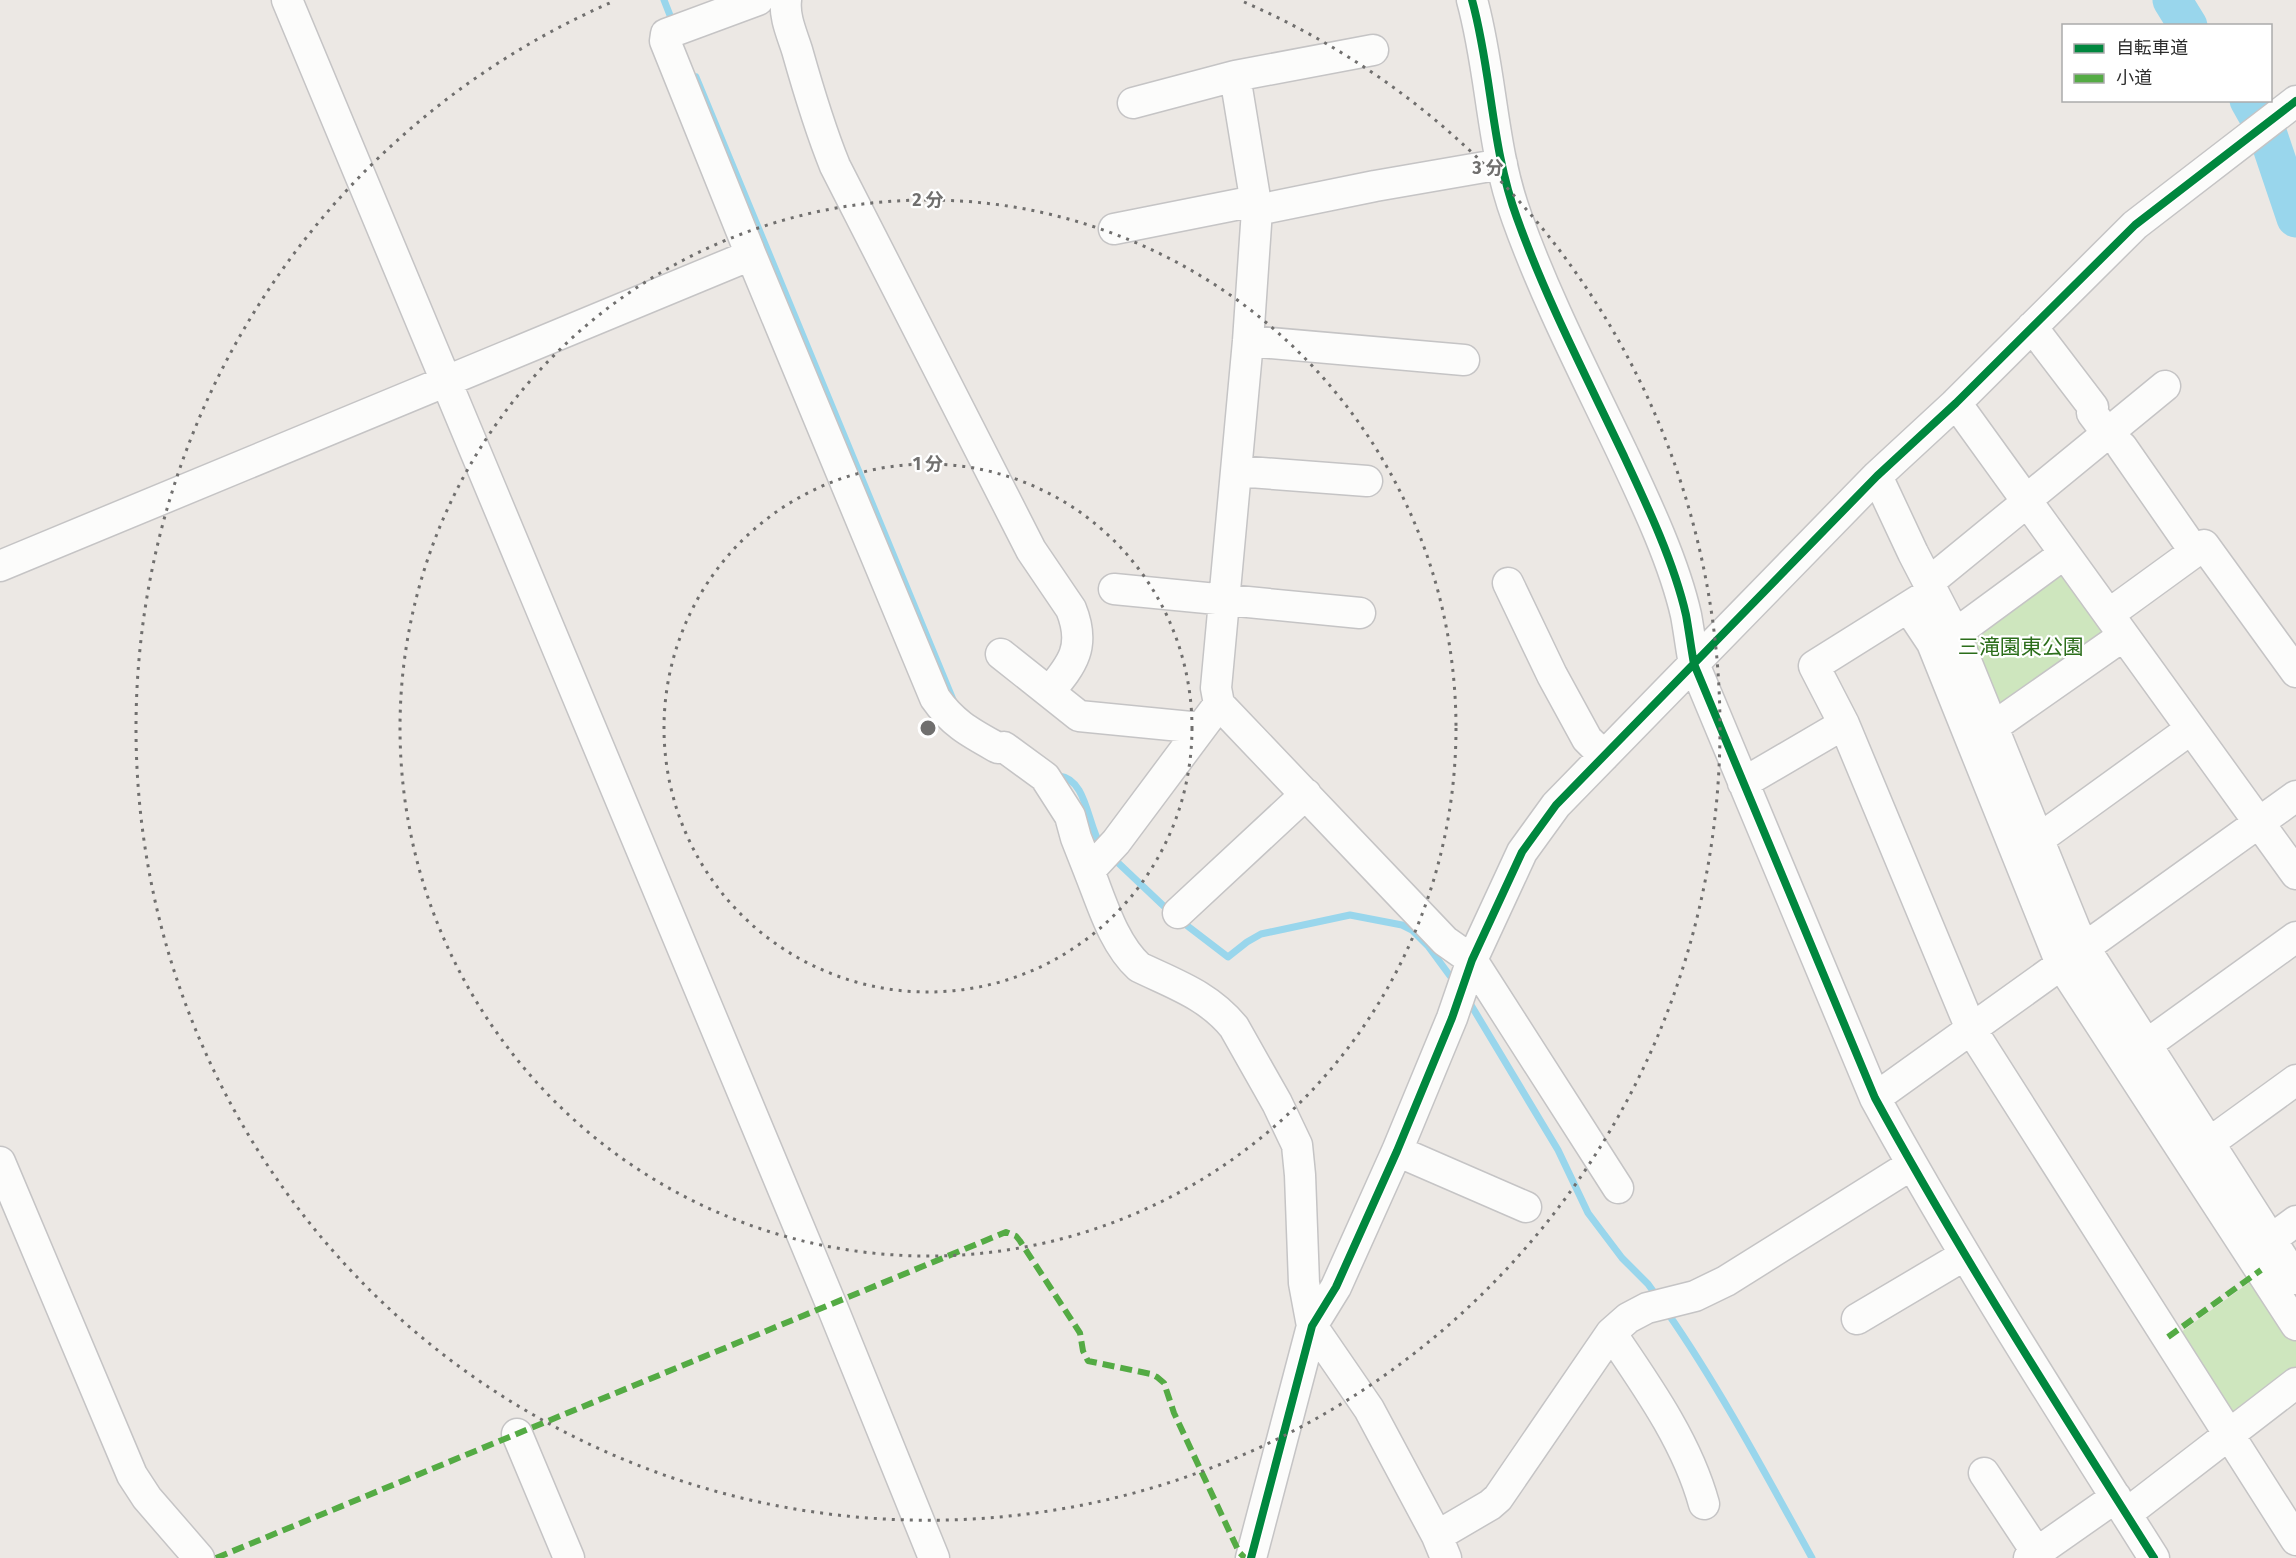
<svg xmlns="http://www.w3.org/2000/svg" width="2296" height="1558" font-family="'Fira Sans','Noto Sans JP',sans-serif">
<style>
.green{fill:#cee6be}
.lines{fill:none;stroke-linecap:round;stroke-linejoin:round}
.stream{stroke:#99d6ec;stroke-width:7}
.river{stroke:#99d6ec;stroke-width:39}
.minor-casing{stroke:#c5c4c5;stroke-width:33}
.minor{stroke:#fcfcfb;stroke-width:30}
.quiet{stroke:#54ab44;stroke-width:6;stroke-dasharray:12 6;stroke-linecap:butt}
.cycleway-casing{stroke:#fff;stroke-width:11}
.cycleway{stroke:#00873e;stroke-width:8}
.ring{fill:none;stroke:#706f6e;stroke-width:3;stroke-dasharray:3 6}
.labels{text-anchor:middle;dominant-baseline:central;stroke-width:4.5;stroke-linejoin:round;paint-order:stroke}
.park-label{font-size:21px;fill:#2c6e1b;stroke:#fff}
.centre{fill:#706f6e;stroke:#fff;stroke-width:3}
.ring-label{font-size:18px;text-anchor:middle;font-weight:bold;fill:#706f6e;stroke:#fff;stroke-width:4.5;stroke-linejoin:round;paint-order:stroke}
</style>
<rect width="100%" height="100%" fill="#ece8e4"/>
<path class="green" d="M2056 568 2107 628 2106 638 2001 713 1967 633Z
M2257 1277 2296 1338V1370L2235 1417 2177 1335Z"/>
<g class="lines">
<path class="stream" d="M664 0 673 23
M696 77 954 702
M1059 776C1087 779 1087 824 1101 846
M1113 858 1170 912
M1181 921 1228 957 1247 942 1261 934 1350 915 1402 925 1412 930 1428 946 1456 984
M1468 1000 1558 1150 1588 1213 1622 1258 1648 1284 1658 1298
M1667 1312C1721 1390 1766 1475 1812 1558"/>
<path class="river" d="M2172 0 2188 26
M2249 100 2267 132 2296 218"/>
<defs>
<path id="minor" d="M287 0 831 1304 934 1558
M758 0 666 34 665 41 751 255 935 698C953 724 971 733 998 748L1004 747 1045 777 1070 816 1076 838 1089 871 1116 842 1219 704
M786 0C784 17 792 34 797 50 808 89 820 129 835 166L1031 550 1071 609C1086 646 1073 664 1049 692
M1472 0C1492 72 1491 148 1517 218 1546 299 1586 376 1623 454 1646 503 1674 562 1686 615 1689 631 1691 648 1694 664L1875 1098C1961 1255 2058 1406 2154 1558
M1235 76 1373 50
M1133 103 1235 76 1257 210
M1502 164 1375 186 1257 210 1248 341 1216 688 1219 704 1445 941 1472 960 1618 1188
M1114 229 1255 201
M2032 327 2093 407 2092 413 2107 433
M1248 341 1464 360
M1956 403 2296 874
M2122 447 2195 552
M1236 471 1367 481
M1877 476 1913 553 1955 634 2075 929 2084 947 2296 1279
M2026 500 2165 386
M0 566 751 255
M1508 583 1552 675 1587 739 1604 756
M1928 583 2027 502
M1114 589 1360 613
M1932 592 1814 666 1844 724 1971 1029 2296 1540
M1908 607 1932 643 2061 964 2296 1325
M2109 614 2204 545 2296 672
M1955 634 2064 554
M1001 654 1079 716 1201 728
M1993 727 2123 636
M1743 783 1844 724
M2039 839 2191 729
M1089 871C1102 903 1113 943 1139 967 1174 984 1208 995 1234 1027L1277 1103 1297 1145 1300 1175 1304 1283 1312 1326 1369 1409 1437 1536 1446 1558
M1178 913 1306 794
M2146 1045 2296 937
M1875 1098 2296 796
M2209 1143 2296 1080
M1397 1151 1526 1207
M0 1162 132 1475 147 1498 199 1558
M2270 1240 2296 1221
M1857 1319 1965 1255
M1611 1333 1628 1318 1647 1308 1695 1296 1726 1281 1911 1165
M517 1434 569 1558
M1984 1473 2037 1553
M2126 1514 2296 1383
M1437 1536 1490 1505 1498 1498 1611 1333C1647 1386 1687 1442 1704 1504
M1251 1558 1312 1326 1336 1287 1397 1151 1452 1018 1472 960 1522 852 1556 805 1877 476 1956 403 2135 225 2296 101
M2029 1558 2116 1497"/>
</defs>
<use href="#minor" class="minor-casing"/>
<use href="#minor" class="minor"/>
<path class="quiet" d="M2168 1337 2261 1270
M216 1558 1006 1232 1016 1236 1020 1241 1080 1333 1083 1351 1088 1361 1151 1374 1157 1377 1164 1383 1174 1413 1239 1552 1245 1558"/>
<defs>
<path id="cycleway" d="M1472 0C1492 72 1491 148 1517 218 1546 299 1586 376 1623 454 1646 503 1674 562 1686 615 1689 631 1691 648 1694 664L1875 1098C1961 1255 2058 1406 2154 1558
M1251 1558 1312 1326 1336 1287 1397 1151 1452 1018 1472 960 1522 852 1556 805 1877 476 1956 403 2135 225 2296 101"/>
</defs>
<use href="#cycleway" class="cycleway-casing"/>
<use href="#cycleway" class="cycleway"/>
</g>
<g class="ring">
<circle cx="928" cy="728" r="264"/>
<circle cx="928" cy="728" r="528"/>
<path d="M1244 2A792 792 0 1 1 612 2"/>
</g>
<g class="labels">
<g class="park-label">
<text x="2021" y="647">三滝園東公園</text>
</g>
</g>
<circle cx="928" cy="728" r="9" class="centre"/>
<g class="ring-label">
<text x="1488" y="174">3 分</text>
<text x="928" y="206">2 分</text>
<text x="928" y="470">1 分</text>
</g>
<rect x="2062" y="24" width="210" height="78" fill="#ffffff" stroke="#ababab" stroke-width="1.5"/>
<rect x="2074" y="44" width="30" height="9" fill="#00873e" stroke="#ababab" stroke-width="1.5"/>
<text x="2116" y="54" font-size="18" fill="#2e2e2e">自転車道</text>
<rect x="2074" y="74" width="30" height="9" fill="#54ab44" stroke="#ababab" stroke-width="1.5"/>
<text x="2116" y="84" font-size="18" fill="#2e2e2e">小道</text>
</svg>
